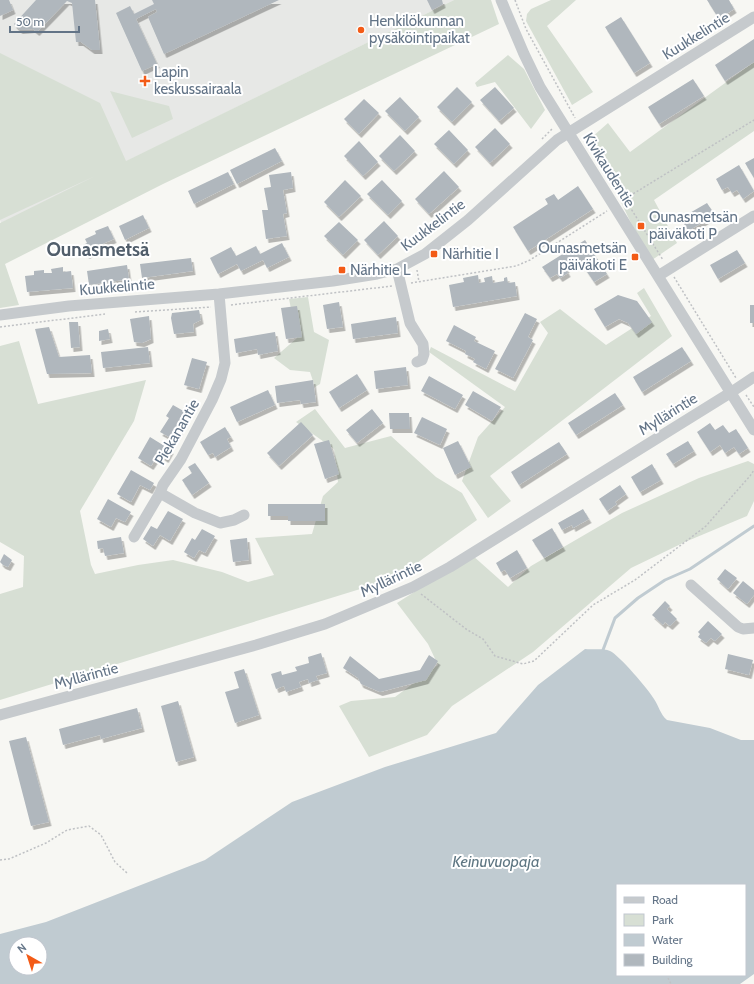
<svg xmlns="http://www.w3.org/2000/svg" width="754" height="984" font-family="Cabin,sans-serif">
<style>
.built{fill:#e7e8e6}
.green{fill:#d7dfd4}
.water{fill:#c0cbd1;fill-rule:evenodd}
.lines{fill:none;stroke-linecap:round;stroke-linejoin:round}
.stream{stroke:#c0cbd1;stroke-width:3}
.building{fill:#b0b7bd;filter:url(#shadow)}
.path{stroke:#bfc1c4;stroke-width:1.5;stroke-dasharray:2 2;stroke-linecap:butt}
.street{stroke:#c6cacd;stroke-width:11}
.poi-dot{fill:#f35b17;stroke:#fff;stroke-width:1.5}
.labels{text-anchor:middle;dominant-baseline:central;stroke-width:4;stroke-linejoin:round;paint-order:stroke}
.poi-label{font-size:15px;fill:#637487;stroke:#fff;text-anchor:start}
.street-label{font-size:15px;fill:#637487;stroke:#fff}
.water-label{font-size:16px;font-style:italic;fill:#5f7783;stroke:#fff}
.district-label{font-size:19px;font-weight:bold;fill:#515e6b;stroke:#fff}
</style>
<defs>
<filter id="shadow"><feDropShadow dx="2.5" dy="4" stdDeviation="0" flood-color="#0004"/></filter>
</defs>
<rect width="100%" height="100%" fill="#f7f7f3"/>
<path class="built" d="M0 0H454L1 223 0 220Z"/>
<path class="green" d="M454 0H491L499 24 163 184 5 264 19 305 0 308V223L95 176 0 220V53L100 103 126 161Z
M551 0H576L547 26 593 92 572 105 526 21 527 14 531 9Z
M508 55 524 69 545 110 531 129 495 82 477 87 475 83Z
M754 62V131L654 200 677 243 652 260 629 219 591 138 608 123 630 152Z
M110 91 169 106 173 119 132 138Z
M644 288 672 336 490 476 511 501 488 518 462 481 478 437 505 407 429 352 431 347 515 391 548 333 540 322 560 309 606 345 651 316 637 293Z
M308 297 314 332 329 340 320 384 315 387 310 372 290 370 274 358 297 338 289 299Z
M19 341 38 404 146 380 134 421 80 511 91 565 95 574 138 565 173 560 222 572 248 582 274 575 255 538 312 534 323 496 338 482 334 449 296 422 315 409 345 448 391 436 436 477 462 493 477 520 396 578 0 700V594L23 587 24 556 0 542V346Z
M748 461 754 464V501L747 516 685 542 631 568 533 652 452 706 427 735 369 757 339 706 351 701 395 697 438 665 428 644 397 603 472 555 508 587 531 566 622 513 699 478Z"/>
<path class="water" d="M585 649C592 650 603 648 610 651 619 655 649 690 654 699 659 706 660 714 667 720L710 728 741 740H754V974L740 984H0V934L46 922 205 860 292 802 385 767 496 733 538 685ZM617 885H745V975H617ZM16 944H40V968H16Z"/>
<g class="lines">
<path class="stream" d="M603 650 615 618 638 598 665 580 690 569 754 526"/>
</g>
<path class="building" d="M0 0H9L13 10 0 16Z
M36 0H95L100 50H92L81 42H76L72 3 67 1 37 32 33 29 20 30 14 24Z
M152 0H279L164 54 148 17 157 12 156 9 136 19 157 64 142 71 116 13 130 6 134 14 154 4Z
M427 0H442L443 4 432 10Z
M707 0H729L734 9 719 19Z
M621 17 650 63 634 73 605 27Z
M754 39V62L725 81 715 65Z
M693 79 704 96 659 124 648 107Z
M457 87 472 102 452 122 437 107Z
M495 87 514 108 499 121 480 100Z
M400 97 419 117 405 131 385 111Z
M364 99 379 113 359 134 344 119Z
M495 128 510 144 490 163 475 147Z
M449 130 468 150 454 164 434 144Z
M400 135 415 151 394 171 379 156Z
M359 141 378 162 363 176 344 156Z
M275 148 282 161 237 184 230 170Z
M754 158V178L745 163Z
M739 165 754 191 743 199 737 190 732 193 728 187 722 190 716 179Z
M444 171 459 187 429 214 415 199Z
M228 172 234 184 194 204 188 191Z
M291 172 293 188 283 190 287 213 283 214 287 236 266 239 262 210H268L264 188 271 187 269 175Z
M345 180 361 196 339 217 324 202Z
M382 180 402 201 388 215 367 194Z
M578 186 593 209 528 251 513 227 548 204 545 199 554 194 558 200Z
M707 203 715 215 688 231 681 218Z
M143 215 149 228 125 240 119 226Z
M384 221 398 236 378 255 364 240Z
M339 222 358 240 343 255 324 236Z
M108 226 114 239 100 245 102 248 87 255 83 245 87 243 85 239 96 234 95 231Z
M585 240 607 274 594 282 579 260 566 269 568 273 560 278 557 274 550 278 542 267Z
M282 243 289 257 267 268 263 260 241 271 237 264 218 274 210 258 231 247 236 256 256 246 260 254Z
M737 250 745 263 718 279 710 265Z
M191 258 193 271 142 278 140 264Z
M127 265 129 279 89 285 87 271Z
M63 267V272L71 271 73 288 27 292 25 276 34 275V271L44 270V273H52L51 269Z
M478 275 479 283 485 282 484 278 492 276 493 283 504 281V278L507 277 508 283 515 282 517 296 453 307 449 285 464 282 463 278Z
M618 295 637 301 652 322 636 334 628 323 619 319 605 327 594 309Z
M339 302 343 327 327 329 323 305Z
M750 305H754V323H750Z
M297 306 302 337 286 339 281 308Z
M199 310 201 320 193 324 194 332 174 334 171 318 172 313Z
M525 313 537 319 528 337 533 340 513 378 495 369Z
M149 316 151 339 142 343 134 342 130 319Z
M396 317 398 333 353 339 351 324Z
M69 322H78L80 347 71 348Z
M454 325 476 337 474 341 495 351 486 369 473 362 475 359 465 354 466 351 446 341Z
M49 327 59 357 90 355 92 373 47 374 35 329Z
M108 329 110 339 99 341V331Z
M275 332 278 351 258 355 257 349 236 353 234 339Z
M148 347 150 363 103 368 101 352Z
M682 347 691 361 642 392 633 377Z
M192 358 207 362 199 389 184 385Z
M406 367 408 385 376 389 374 371Z
M357 374 367 390 339 408 329 392Z
M429 376 463 395 455 409 421 391Z
M313 380 316 402 301 404 300 400 277 403 275 386Z
M268 390 275 405 237 422 230 407Z
M473 391 501 407 492 421 465 405Z
M615 393 623 405 576 435 568 423Z
M173 405 187 413 182 420 185 422 178 434 175 432 171 438 160 432 169 418 166 416Z
M372 409 383 423 357 443 346 430Z
M389 413H409L410 429H390Z
M422 417 447 429 440 445 414 433Z
M301 422 313 435 279 466 267 453Z
M710 423 715 430 723 425 729 433 736 429 748 448 739 454 734 447 725 453 720 445 710 452 697 432Z
M225 427 231 437 227 439 231 447 215 457 213 453 208 455 200 442Z
M150 437 171 450 166 459 159 454 151 466 138 458Z
M329 440 339 474 325 479 314 444Z
M458 441 471 467 455 475 443 448Z
M688 441 694 451 673 464 666 454Z
M559 442 567 454 519 485 511 472Z
M195 463 209 483 192 495 182 480 192 473 188 467Z
M652 464 661 480 640 492 631 477Z
M131 470 154 483 150 490 140 485 131 502 117 494Z
M620 485 626 494 615 502 617 504 607 511 599 499Z
M108 499 131 512 125 522 116 518 111 527 97 519Z
M268 504H325V521H288V516H268Z
M583 509 589 519 573 528 572 525 562 530 558 523Z
M168 511 183 519 170 541 160 535 153 546 143 539 151 526 157 529Z
M552 528 563 547 544 558 532 540Z
M202 529 215 536 205 553 199 550 194 558 184 552 192 538 195 540Z
M121 537 124 553 105 556 103 548 98 549 97 541Z
M247 538 249 560 233 562 230 540Z
M517 550 527 568 510 578 505 570 501 572 496 563Z
M4 554 12 560 8 567 3 565 0 562Z
M725 569 737 578 728 589 717 579Z
M743 581 754 590V595L747 604 733 593Z
M665 601 670 606 667 609 677 619 670 626 665 622 663 625 652 615Z
M708 621 722 634 715 641 711 638 706 643 698 637 700 634 698 632Z
M321 653 327 673 316 676 318 680 309 683 308 679 299 682 301 687 286 692 284 686 276 689 271 674 281 671 282 675 297 671 295 667 309 663 308 657Z
M728 654 753 660 749 675 725 669Z
M429 655 438 661 426 680 380 692 361 684 358 678 343 668 350 656 379 679 420 670Z
M244 669 259 715 235 723 225 692 239 688 234 672Z
M178 701 194 757 176 762 161 706Z
M137 708 142 728 101 739 100 735 63 745 59 729Z
M26 737 49 822 31 826 9 741Z"/>
<g class="lines">
<path class="path" d="M515 0 526 29 575 118
M585 135 663 260
M542 139 553 128
M623 200 754 120
M417 270 419 282
M674 277 736 378
M411 283 516 266 530 260 607 211
M231 305 392 286
M135 312 211 307
M0 327 105 314
M746 395 754 407
M421 594 466 629 483 639 495 656 523 664 534 661 593 605 635 580 706 526 750 476 754 470
M0 860 9 859 46 843 67 830 89 826 101 835 115 862 127 873
M668 978 671 984"/>
<path class="street" d="M501 0 524 54 540 87 754 430
M397 269 410 323 423 344 424 354 422 360 417 362
M658 276 754 216
M219 294 225 363 221 379 212 400 181 459 163 485 160 493 195 513 220 523 234 520 244 515
M0 315 69 306 219 294 333 281 377 274 397 269 425 254 468 220 557 140 754 17
M134 537 160 493
M691 585 738 627 743 629 754 628
M0 715 256 645 325 624 413 587 450 567 730 393 754 377"/>
</g>
<g class="poi-dot">
<circle cx="361" cy="30" r="4"/>
<path d="M143 75h4v4h4v4h-4v4h-4v-4h-4v-4h4z"/>
<rect x="637" y="222" width="8" height="8" rx="2"/>
<rect x="430" y="250" width="8" height="8" rx="2"/>
<rect x="631" y="253" width="8" height="8" rx="2"/>
<rect x="338" y="266" width="8" height="8" rx="2"/>
</g>
<g class="labels">
<g class="poi-label">
<text x="369" y="21">Henkilökunnan<tspan x="369" dy="17">pysäköintipaikat</tspan></text>
<text x="154" y="72">Lapin<tspan x="154" dy="17">keskussairaala</tspan></text>
<text x="649" y="217">Ounasmetsän<tspan x="649" dy="17">päiväkoti P</tspan></text>
<text x="627" y="248" text-anchor="end">Ounasmetsän<tspan x="627" dy="17">päiväkoti E</tspan></text>
<text x="442" y="254">Närhitie I</text>
<text x="350" y="270">Närhitie L</text>
</g>
<g class="street-label">
<text transform="translate(696 36) rotate(-32)">Kuukkelintie</text>
<text transform="translate(609 170) rotate(58)">Kivikaudentie</text>
<text transform="translate(433 225) rotate(-37)">Kuukkelintie</text>
<text transform="translate(117 287) rotate(-5)">Kuukkelintie</text>
<text transform="translate(668 414) rotate(-32)">Myllärintie</text>
<text transform="translate(177 432) rotate(-60)">Piekanantie</text>
<text transform="translate(391 579) rotate(-25)">Myllärintie</text>
<text transform="translate(86 676) rotate(-15)">Myllärintie</text>
</g>
<g class="water-label">
<text x="496" y="861">Keinuvuopaja</text>
</g>
<g class="district-label">
<text x="98" y="249">Ounasmetsä</text>
</g>
</g>
<rect x="616" y="884" width="130" height="92" fill="#ffffff" stroke="#c1c7cf"/>
<rect x="624" y="897" width="20" height="6" fill="#c6cacd" stroke="#c1c7cf"/>
<text x="652" y="904" font-size="12" fill="#637487">Road</text>
<rect x="624" y="914" width="20" height="12" fill="#d7dfd4" stroke="#c1c7cf"/>
<text x="652" y="924" font-size="12" fill="#637487">Park</text>
<rect x="624" y="934" width="20" height="12" fill="#c0cbd1" stroke="#c1c7cf"/>
<text x="652" y="944" font-size="12" fill="#637487">Water</text>
<rect x="624" y="954" width="20" height="12" fill="#b0b7bd" stroke="#c1c7cf"/>
<text x="652" y="964" font-size="12" fill="#637487">Building</text>
<g transform="translate(28 956) rotate(321)"><circle r="19" fill="#ffffff" stroke="#c1c7cf"/>
<path d="M0-3L7 15L0 10L-7 15Z" fill="#f35b17"/>
<text y="-6" font-size="11" font-weight="bold" text-anchor="middle" fill="#637487">N</text>
</g>
<path d="M10 26v6h69v-6" fill="none" stroke="#637487" stroke-width="2"/>
<text x="16" y="26" font-size="12" fill="#637487" stroke="#ffffff" stroke-width="3" paint-order="stroke">50 m</text>
</svg>
